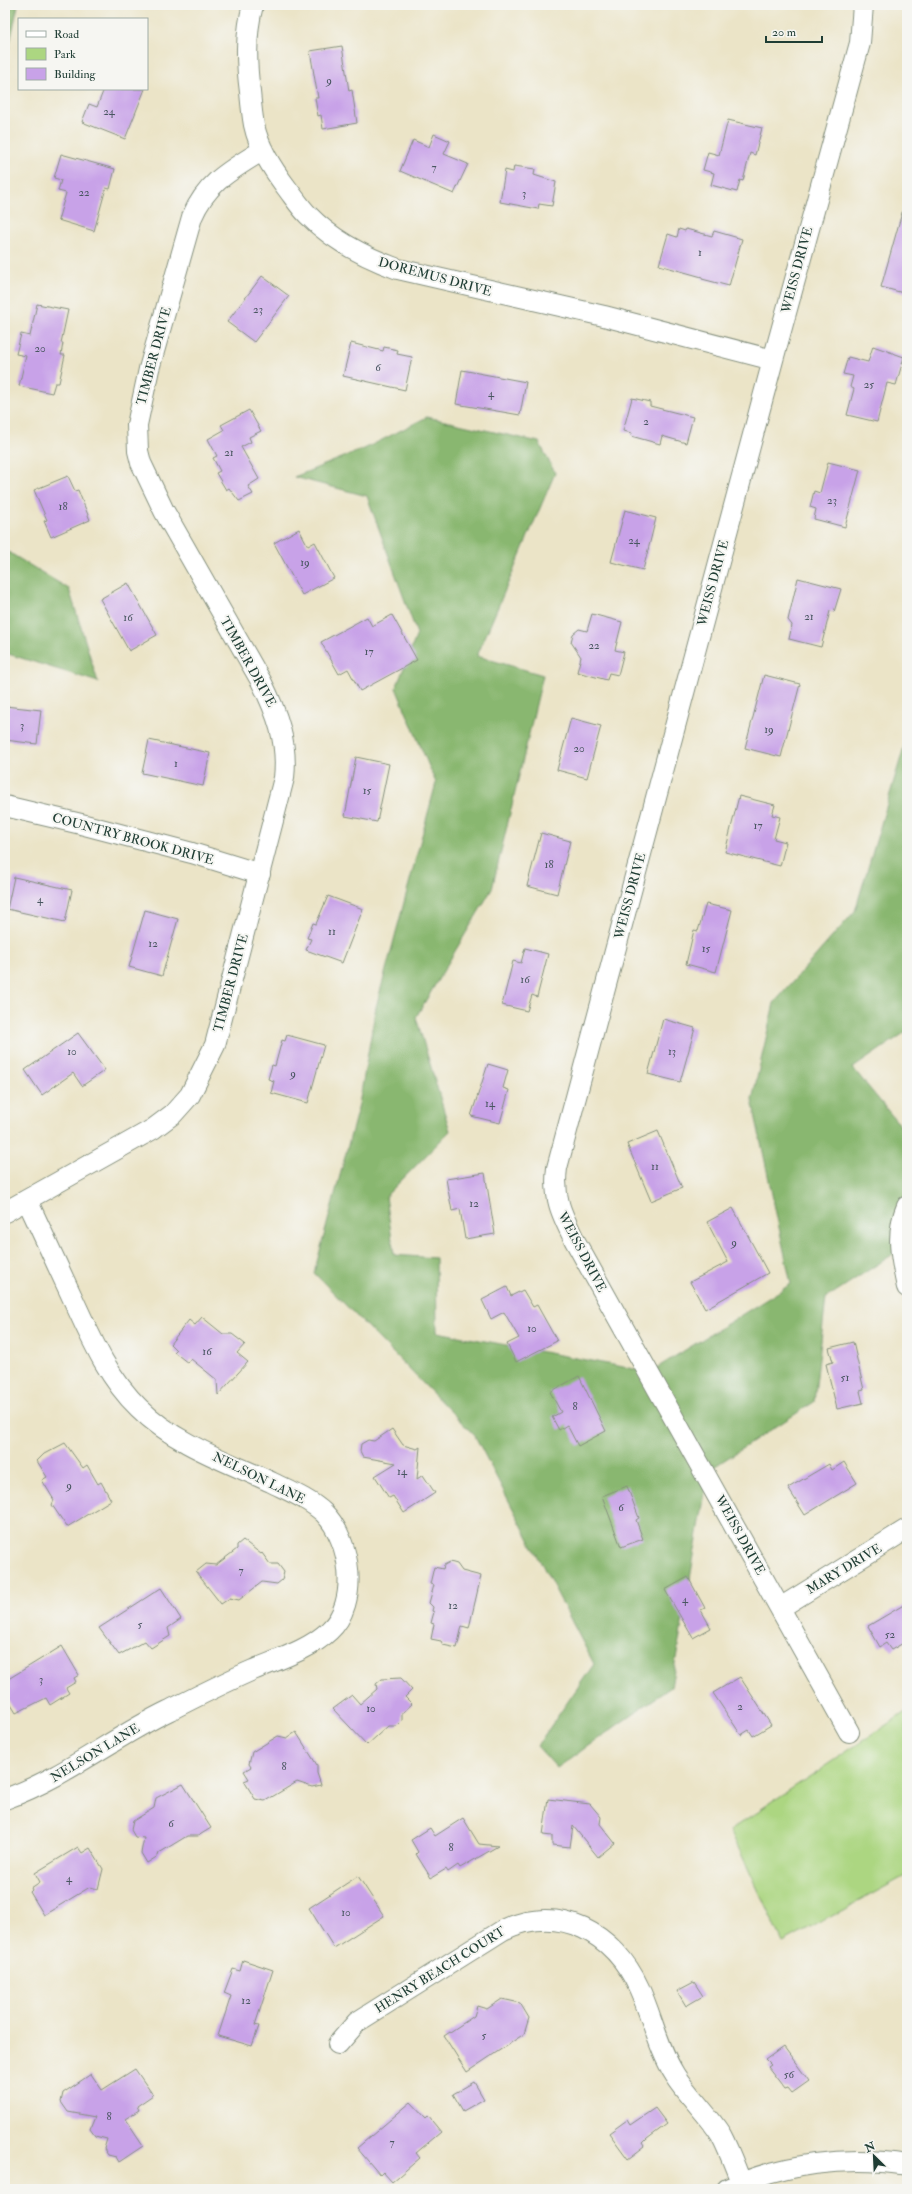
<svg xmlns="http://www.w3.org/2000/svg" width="912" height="2194" font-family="'IM FELL Double Pica',serif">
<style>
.green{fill:#acd681;stroke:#668a5a}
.forest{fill:#89b76f;stroke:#547a52}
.building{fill:#c8a2e8}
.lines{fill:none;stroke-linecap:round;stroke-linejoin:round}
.minor-casing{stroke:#85907e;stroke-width:22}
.minor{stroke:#fff;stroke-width:20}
.labels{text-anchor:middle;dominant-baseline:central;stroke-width:4;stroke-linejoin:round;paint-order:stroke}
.number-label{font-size:11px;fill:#495661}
.street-label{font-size:13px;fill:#1f3d34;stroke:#f6f6f2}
</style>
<rect width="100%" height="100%" fill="#f6f6f2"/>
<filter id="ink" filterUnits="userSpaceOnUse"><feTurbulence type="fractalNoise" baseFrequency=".025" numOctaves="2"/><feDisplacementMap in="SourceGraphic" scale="8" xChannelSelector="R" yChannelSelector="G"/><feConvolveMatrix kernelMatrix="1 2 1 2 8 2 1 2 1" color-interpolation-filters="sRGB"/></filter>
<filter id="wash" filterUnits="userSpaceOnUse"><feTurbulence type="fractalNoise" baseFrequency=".012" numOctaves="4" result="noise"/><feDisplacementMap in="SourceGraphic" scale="16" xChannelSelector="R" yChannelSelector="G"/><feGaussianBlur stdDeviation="0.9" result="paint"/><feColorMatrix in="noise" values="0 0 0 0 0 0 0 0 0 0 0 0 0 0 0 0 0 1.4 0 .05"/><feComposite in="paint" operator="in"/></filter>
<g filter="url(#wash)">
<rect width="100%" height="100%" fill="#ebe4c7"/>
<path class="green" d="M907 1711V1879L905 1876 783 1943 730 1830Z"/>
<path class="forest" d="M5 5H18L5 66Z
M427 417 539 442 555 473 477 656 543 675 492 889 416 1017 450 1131 386 1196 394 1255 436 1258 437 1332 650 1372 791 1284 752 1100 774 1003 855 911 907 737V1031L853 1068 907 1134V1262L898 1251 826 1298 814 1402 709 1470 671 1687 557 1768 537 1746 594 1664 475 1436 314 1273 359 1104 376 1007 436 783 396 688 417 634 367 496 294 477 364 449Z
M5 550 69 589 98 682 5 653Z"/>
<g id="blocks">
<path class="building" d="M342 46 349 91 352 90 357 123 323 129 321 115 318 116 315 98H318L310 51Z
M104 89H145L125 139 82 122 89 104 97 107Z
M728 120 762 128 755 155 750 153 743 181 740 180 737 192 711 185 714 173 703 170 708 152 719 155Z
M434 134 450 141 444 154 468 164 454 194 400 171 413 140 429 147Z
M61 154 115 169 110 189 106 188 94 231 58 220 66 193 58 191 61 180 54 178Z
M514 166 535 169 534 175 556 182 552 206 539 204 538 209 500 202 505 170 513 172Z
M903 209H907V294L881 287Z
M679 229 685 231 686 229 712 236 714 231 742 239 729 286 702 279V277L659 265 668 234 677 237Z
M262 276 289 296 254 342 227 322Z
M37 304 68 310 61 343H63L61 355H65L59 383H55L52 393 19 386 26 356 16 354 21 334 30 336Z
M351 343 383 351 384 347 398 350 397 354 412 357 405 390 343 376Z
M873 346 904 357 896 385 887 383 877 422 847 415 854 389 850 387 853 376 843 374 848 357 868 362Z
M462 370 526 382 520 415 456 404Z
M632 398 650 402V406L693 417 686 443 662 436 660 444 631 436 632 433 623 431Z
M249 410 261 431 249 437 251 442 241 447 259 479 248 486 253 494 239 501 229 488 226 490 216 473 220 471 213 458 217 456 208 439 224 430 221 425Z
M828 462 860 470 845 527 814 519 816 509 810 507 814 491 820 493Z
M68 476 75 491 78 490 90 520 51 537 44 521 47 520 34 490Z
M625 510 656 518 643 570 611 562Z
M299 529 308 546 315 542 334 578 302 595 274 543Z
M798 578 841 589 834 612 830 611 821 647 789 639 792 625 788 620Z
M128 583 157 635 129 651 100 599Z
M592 614 622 622 615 650 624 652 618 675 609 673 607 680 577 672 581 657 571 642 573 634 579 629 587 631Z
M392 615 417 660 360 691 348 669 339 674 321 642 367 617 372 626Z
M764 675 800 684 781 757 745 748Z
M5 706 41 710 37 744 5 740Z
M571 718 601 726 587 778 557 770Z
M149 740 210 753 203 786 142 773Z
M356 757 389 764 377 822 345 816Z
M739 796 775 805 772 815 780 817 774 839 786 842 780 866 725 852Z
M541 833 570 841 557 894 527 886Z
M14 877 72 890 65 922 7 909Z
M328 896 363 909 342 963 306 950 311 939 307 938 313 923 316 924Z
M706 904 732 910 716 972 686 964 694 930 698 931Z
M145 910 178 919 162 976 129 967Z
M525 948 548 954 537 997 532 995 527 1011 502 1005 513 961 521 963Z
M663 1019 695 1028 680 1082 648 1074Z
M78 1033 105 1070 82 1086 73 1073 42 1095 25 1070Z
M287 1035 324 1045 308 1103 271 1093 274 1081 268 1079 272 1065 275 1066 282 1040 285 1041Z
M488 1064 508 1070 503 1088 509 1090 500 1123 471 1116Z
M658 1131 682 1188 651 1201 627 1144Z
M485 1173 495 1234 465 1239 460 1209 452 1211 446 1179Z
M733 1208 768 1273 705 1309 690 1282 728 1262 707 1222Z
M507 1287 511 1296 523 1290 533 1307 537 1305 557 1341 516 1362 507 1344 519 1338 504 1312 491 1319 482 1300Z
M202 1317 223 1334H232L245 1344 237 1353 248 1362 218 1395 217 1380 191 1359 188 1363 174 1352 176 1350 170 1344 189 1320 195 1325Z
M853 1342 864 1390 860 1391 863 1403 837 1409 826 1364 833 1362 829 1348Z
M579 1376 606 1431 578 1446 567 1425 559 1430 552 1417 561 1412 550 1392Z
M392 1429 403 1445 417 1449 420 1447 417 1479 423 1475 435 1493 404 1513 393 1496 389 1498 375 1476 396 1463 363 1457 360 1451 361 1444 368 1440 374 1441Z
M65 1443 83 1468 87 1465 98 1484 101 1482 111 1500 67 1527 52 1505 54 1500 42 1480 47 1477 37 1461 44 1454Z
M844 1462 857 1483 805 1515 788 1488 829 1464 832 1470Z
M627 1486 639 1518 636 1520 643 1539 621 1547 602 1496Z
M243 1540 261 1554 262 1553 270 1564H278L284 1572 282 1580 277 1584 262 1582 239 1600 230 1598 221 1604 196 1572 206 1564 216 1565 237 1549V1545Z
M450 1562 457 1564 462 1571 481 1576 469 1628 462 1626 457 1648 443 1645 441 1641 431 1639 434 1624 431 1623 434 1612 432 1611 433 1607 429 1603 434 1585 430 1584 434 1567 443 1569 444 1565Z
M688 1577 705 1608 701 1610 711 1628 693 1638 665 1590Z
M161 1588 181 1619 168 1628 170 1636 151 1648 145 1641 119 1655 99 1628Z
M907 1603V1641L891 1650 886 1643 880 1647 868 1626Z
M62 1646 79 1675 74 1678 76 1682 66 1688 69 1693 50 1705 46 1698 16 1713 5 1695V1681Z
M740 1677 771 1725 753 1736 749 1730 741 1735 713 1693Z
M401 1678 412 1690 405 1697 412 1704 402 1713V1721L397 1726H388L367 1745 333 1709 352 1695 360 1704 377 1689 376 1684 382 1679Z
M296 1732 317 1765V1773L321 1785 312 1787 297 1782 265 1801 255 1799 244 1781 249 1779 244 1771 251 1767 249 1764 252 1752 278 1736 287 1738Z
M183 1784 211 1828 198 1836H187L159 1853 158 1856 147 1863 141 1853 144 1838 135 1837 131 1830 133 1821 154 1808 156 1798Z
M548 1799 590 1804 601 1817 600 1824 615 1843 598 1857 573 1826 570 1847 552 1845V1836L543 1835Z
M463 1818 479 1844 498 1846 460 1868 458 1865 448 1872 446 1869 431 1878 416 1854 418 1852 411 1840 430 1828 435 1836Z
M78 1847 82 1853 90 1848 103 1869 98 1889 90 1887 44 1915 30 1892 32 1890 31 1888 40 1882 35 1873Z
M358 1876 384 1916 334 1948 309 1908Z
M243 1960 273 1970 255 2025 259 2026 252 2046 218 2036 231 1996 224 1993 233 1969 240 1971Z
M694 1982 703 1996 686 2006 677 1991Z
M502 1999 520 2003 529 2018 524 2034 467 2072 444 2036 474 2016 477 2006 487 2009Z
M784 2047 809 2081 792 2093 788 2088 785 2089 768 2067 771 2065 766 2060Z
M135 2069 153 2095 137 2106 139 2110 125 2119 143 2146 119 2162 116 2157 108 2155 104 2149 107 2139 95 2136 90 2129 95 2117 68 2112 61 2102 63 2093 91 2074 102 2090Z
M474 2082 484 2099 463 2111 453 2094Z
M411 2102 426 2118 428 2116 441 2132 416 2153 420 2158 392 2182 383 2172 380 2175 357 2148Z
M655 2108 667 2124 647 2139 643 2143 645 2146 628 2159 609 2133 627 2120 630 2125Z"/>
</g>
</g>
<g filter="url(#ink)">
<use href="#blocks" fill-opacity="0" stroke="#85907e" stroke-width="1"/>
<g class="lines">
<defs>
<path id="minor" d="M253 5C245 34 246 62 250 92 251 103 252 114 254 125 259 148 272 168 286 187 293 196 300 207 308 215 333 241 365 257 398 269L604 316 773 360
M5 806 81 824 192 853 260 874
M907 1206C895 1233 901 1259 907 1287
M5 1212 153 1129 173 1114 190 1095 215 1045 284 778C288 742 277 713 261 681L164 511 141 463 138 451 137 425 149 369 192 217C207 182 231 170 263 150
M780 1608 907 1529
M849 1732 575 1241C562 1215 553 1198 557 1168L773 360 860 43 863 5
M5 1799C64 1778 112 1738 168 1711 196 1697 225 1682 253 1670 279 1659 309 1650 329 1631 360 1603 351 1540 324 1513 309 1499 289 1491 271 1482 226 1461 175 1444 139 1408 108 1378 91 1338 73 1299 58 1266 42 1233 27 1200
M338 2044 357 2022 503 1930C560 1903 614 1933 639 1988 652 2016 658 2048 675 2075 688 2096 708 2114 721 2135 729 2150 735 2167 741 2182
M727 2189C782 2164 848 2155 907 2165"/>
</defs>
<use href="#minor" class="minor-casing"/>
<use href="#minor" class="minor"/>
</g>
</g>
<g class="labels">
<g class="number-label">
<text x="329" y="80">9</text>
<text x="109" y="111">24</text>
<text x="434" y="167">7</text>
<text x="84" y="192">22</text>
<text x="524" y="193">3</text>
<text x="700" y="252">1</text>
<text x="258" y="309">23</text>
<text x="40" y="348">20</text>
<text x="378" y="367">6</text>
<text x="869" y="384">25</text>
<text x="491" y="393">4</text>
<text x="646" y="421">2</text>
<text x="229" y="452">21</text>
<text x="832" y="500">23</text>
<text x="63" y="506">18</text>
<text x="634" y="540">24</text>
<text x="305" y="562">19</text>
<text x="809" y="616">21</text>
<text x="128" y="617">16</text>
<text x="594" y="645">22</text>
<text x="369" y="651">17</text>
<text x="22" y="725">3</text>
<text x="769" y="729">19</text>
<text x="579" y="748">20</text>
<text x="176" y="763">1</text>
<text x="367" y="790">15</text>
<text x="758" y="825">17</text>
<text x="549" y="864">18</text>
<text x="40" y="899">4</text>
<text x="332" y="931">11</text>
<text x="153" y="943">12</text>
<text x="706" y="948">15</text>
<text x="525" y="979">16</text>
<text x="72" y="1051">10</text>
<text x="672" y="1051">13</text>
<text x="293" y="1073">9</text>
<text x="490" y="1103">14</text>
<text x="655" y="1166">11</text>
<text x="474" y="1203">12</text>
<text x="734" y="1242">9</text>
<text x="532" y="1328">10</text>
<text x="207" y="1351">16</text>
<text x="845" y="1377">51</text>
<text x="575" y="1406">8</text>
<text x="402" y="1471">14</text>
<text x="69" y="1485">9</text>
<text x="621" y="1507">6</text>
<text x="241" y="1570">7</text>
<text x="685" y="1599">4</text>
<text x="453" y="1605">12</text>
<text x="140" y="1624">5</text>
<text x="890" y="1634">52</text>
<text x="41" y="1679">3</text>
<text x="740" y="1706">2</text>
<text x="371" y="1708">10</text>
<text x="284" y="1766">8</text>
<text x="171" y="1823">6</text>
<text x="451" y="1847">8</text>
<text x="69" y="1878">4</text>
<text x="346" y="1912">10</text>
<text x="246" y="2000">12</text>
<text x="484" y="2035">5</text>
<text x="789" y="2074">56</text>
<text x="109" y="2116">8</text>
<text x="392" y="2142">7</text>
</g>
<g class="street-label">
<text transform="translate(797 270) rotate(-75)">WEISS DRIVE</text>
<text transform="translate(435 277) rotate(15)">DOREMUS DRIVE</text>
<text transform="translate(154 356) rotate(-75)">TIMBER DRIVE</text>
<text transform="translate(713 583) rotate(-75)">WEISS DRIVE</text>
<text transform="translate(248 662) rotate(61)">TIMBER DRIVE</text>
<text transform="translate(133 839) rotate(15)">COUNTRY BROOK DRIVE</text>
<text transform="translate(630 896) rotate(-75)">WEISS DRIVE</text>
<text transform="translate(231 983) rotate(-75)">TIMBER DRIVE</text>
<text transform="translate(582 1252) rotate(62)">WEISS DRIVE</text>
<text transform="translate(259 1478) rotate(26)">NELSON LANE</text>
<text transform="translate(740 1535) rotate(61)">WEISS DRIVE</text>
<text transform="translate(844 1569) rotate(-31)">MARY DRIVE</text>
<text transform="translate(95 1753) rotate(-31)">NELSON LANE</text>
<text transform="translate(440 1970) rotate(-32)">HENRY BEACH COURT</text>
</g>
</g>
<rect width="912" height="2194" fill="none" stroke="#f6f6f2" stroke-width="20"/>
<rect x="18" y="18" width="130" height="72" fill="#f6f6f2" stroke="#a0aca6"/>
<rect x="26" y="31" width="20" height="6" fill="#ffffff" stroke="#a0aca6"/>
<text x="54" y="38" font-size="12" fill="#1f3d34">Road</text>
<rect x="26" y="48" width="20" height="12" fill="#acd681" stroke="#a0aca6"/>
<text x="54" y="58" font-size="12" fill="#1f3d34">Park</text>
<rect x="26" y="68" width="20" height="12" fill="#c8a2e8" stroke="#a0aca6"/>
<text x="54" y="78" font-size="12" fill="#1f3d34">Building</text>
<g transform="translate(874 2156) rotate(336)" stroke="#f6f6f2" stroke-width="3" paint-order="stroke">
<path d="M0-3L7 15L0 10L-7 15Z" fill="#1f3d34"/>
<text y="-6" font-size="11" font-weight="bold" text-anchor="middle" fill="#1f3d34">N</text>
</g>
<path d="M766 36v6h56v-6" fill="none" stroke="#1f3d34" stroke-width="2"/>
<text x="772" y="36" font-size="12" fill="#1f3d34" stroke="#f6f6f2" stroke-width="3" paint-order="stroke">20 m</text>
</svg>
